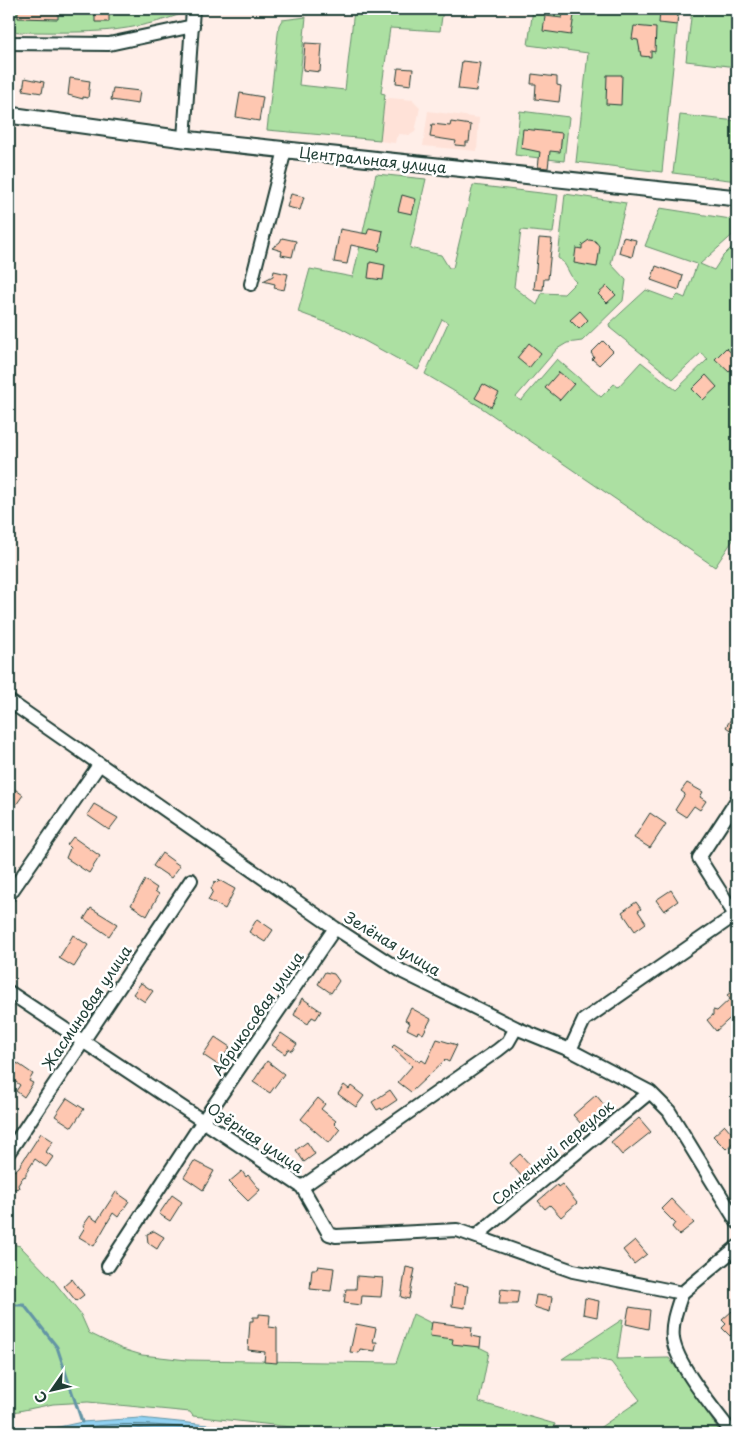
<svg xmlns="http://www.w3.org/2000/svg" width="746" height="1442" font-family="'Playpen Sans',sans-serif">
<style>
.built{fill:#ffe2d8}
.green{fill:#ace0a2;stroke:#668e6b}
.water{fill:#90d0f1;stroke:#6395a5}
.lines{fill:none;stroke-linecap:round;stroke-linejoin:round}
.shore{stroke:#4c7880;stroke-width:1}
.stream{stroke:#6395a5;stroke-width:3}
.building{fill:#fec7b1;stroke:#1f3d34}
.minor-casing{stroke:#1f3d34;stroke-width:16}
.major-casing{stroke:#1f3d34;stroke-width:19}
.minor{stroke:#fff;stroke-width:12}
.major{stroke:#fff;stroke-width:15}
.labels{text-anchor:middle;dominant-baseline:central;stroke-width:5;stroke-linejoin:round;paint-order:stroke}
.street-label{font-size:15px;fill:#1f3d34;stroke:#fff}
</style>
<rect width="100%" height="100%" fill="#ffeee8"/>
<filter id="ink" filterUnits="userSpaceOnUse"><feTurbulence type="fractalNoise" baseFrequency=".02" numOctaves="2"/><feDisplacementMap in="SourceGraphic" scale="10" xChannelSelector="R" yChannelSelector="G"/><feConvolveMatrix kernelMatrix="1 2 1 2 8 2 1 2 1" color-interpolation-filters="sRGB"/></filter>
<g filter="url(#ink)">
<path class="built" d="M390 98 413 100 420 107 415 132 410 135 399 134 396 138 395 143 379 141 384 100Z
M428 111 479 118 477 151 423 146Z"/>
<path class="green" d="M9 9H178V15C122 35 79 32 21 32L9 31Z
M363 9H443L440 31 390 28 381 93 385 94 380 140 267 130 279 25 282 20 306 17 299 85 345 90 354 10Z
M533 9H679L662 172 576 162 588 53 528 45Z
M692 9H737V67L686 61Z
M520 111 569 117 564 161 515 155Z
M680 115 737 121V181L673 173Z
M376 174 426 179 410 248 441 255 449 268H453L473 185 558 195 553 233 521 230 514 287 537 305 542 293 564 294 576 282C568 275 568 264 558 258L565 194 626 203 611 264 626 280 623 301 582 341 567 343 557 349 516 397 521 401 557 359 601 397 614 384 618 387 641 362 676 390 708 359 701 353 673 379 610 328 609 324 646 290 673 300 678 295 685 298 697 264 645 246 660 208 737 220V231L700 264 714 270 723 256 737 242V534L715 567 479 406 425 374 448 323 442 319 418 370 341 328 298 312 310 269 353 277Z
M9 1243 20 1246 52 1279 81 1315 89 1333 122 1349 142 1355 187 1360 396 1363 413 1314 489 1352 479 1402 555 1424 552 1433H344L193 1416 190 1412 88 1402 53 1404 9 1413Z
M623 1319 617 1359 669 1358 721 1433H592L640 1400 611 1362 596 1359H562Z"/>
<path class="water" d="M140 1418 285 1433H31L82 1422Z"/>
<g class="lines">
<path class="shore" d="M51 1433C117 1418 171 1426 237 1433
M82 1433 140 1429 177 1433"/>
<path class="stream" d="M9 1305H24L57 1347 82 1422"/>
</g>
<path class="building" d="M18 9H58V19L18 18Z
M95 9H109V22H95Z
M660 11 678 12 677 25 659 23Z
M563 13 574 15 571 35 543 31 545 16 562 18Z
M634 26 656 28 655 52 651 51V57L641 56 638 40 632 39Z
M305 43 322 44 320 72 303 70Z
M462 61 480 63 476 91 458 89Z
M398 68 413 69 411 85 396 83Z
M532 74 557 77V85L561 86 559 102 535 99 536 84H531Z
M607 75H622L621 105 606 104Z
M25 78 44 82 42 93 23 90Z
M70 78 90 81 88 98 83 97V99L68 95Z
M113 88 140 91 138 104 111 100Z
M240 93 263 97 259 121 236 117Z
M451 122 471 125 469 142H466V146L455 145 456 141 430 137 432 124 450 126Z
M523 129 562 133 560 152 550 151 548 168 538 167 540 152 521 148Z
M291 194 304 197 300 210 287 207Z
M402 195 416 199 412 214 398 211Z
M369 228 383 231 379 251 351 245 347 264 334 262 340 229 367 234Z
M623 237 636 240 632 257 619 253Z
M282 238 296 241 292 257 281 255 282 251 272 248 280 242Z
M539 238 552 239 548 279H544L543 290 534 289Z
M589 240 595 241 600 247 597 267 574 263 576 248 582 249V245Z
M370 262 385 265 383 280 368 278Z
M656 266 683 276 679 290 651 280Z
M274 271 288 274 284 290 274 288 275 284 263 281 273 276Z
M607 286 616 295 607 303 598 294Z
M580 311 588 320 579 329 570 320Z
M603 341 613 351 599 365 592 359 594 357 591 353Z
M529 343 541 353 529 368 517 358Z
M726 348 737 358V363L729 372 715 359Z
M559 372 574 384 560 400 545 388Z
M706 375 717 387 703 400 692 389Z
M483 384 499 393 491 407 475 398Z
M737 709V735L726 727Z
M687 783 703 792 700 797 706 801 700 810 694 806 686 817 675 810 685 794 681 791Z
M9 785 23 795 9 815Z
M94 804 118 818 109 830 87 815Z
M650 813 666 824 650 848 634 838Z
M73 837 100 856 89 873 66 858 70 848 67 845Z
M162 853 180 866 171 878 153 866Z
M145 880 157 888 155 891 159 894 147 916 131 905Z
M219 880 235 889 225 909 208 900 213 891 211 889 215 881 217 883Z
M671 890 678 901 664 911 656 900Z
M636 902 641 909 638 911 646 923 635 931 622 912Z
M91 908 117 924 109 936 84 919Z
M257 919 273 930 265 942 249 932Z
M73 935 88 945 74 967 59 958Z
M325 972 334 974 339 981 331 993 318 984Z
M141 983 153 991 145 1002 133 994Z
M737 988V1012L716 1031 707 1020 713 1015V1010L717 1011 730 999 727 995Z
M302 998 321 1011 316 1019 312 1017 308 1024 294 1015Z
M411 1008 431 1019 423 1034 418 1031 417 1034 407 1029 410 1023 405 1020Z
M281 1033 297 1044 292 1051 288 1049 285 1054 272 1045Z
M215 1037 230 1047 218 1065 203 1055Z
M437 1039 457 1045 449 1062 445 1060 411 1092 398 1082 412 1066 392 1047 394 1045 420 1062 422 1060 426 1063Z
M267 1061 284 1074 270 1093 253 1082Z
M17 1063 33 1074 29 1081 33 1083 24 1097 16 1091 20 1085 9 1077Z
M344 1085 349 1089 351 1086 364 1096 356 1107 338 1094Z
M390 1090 397 1100 382 1110 381 1108 377 1110 372 1102Z
M596 1095 606 1107 583 1126 573 1115Z
M67 1098 84 1109 72 1127 55 1116Z
M318 1098 325 1104 321 1109 336 1121 334 1123 340 1129 329 1143 301 1119Z
M639 1118 651 1132 622 1155 611 1142Z
M725 1125 737 1139 726 1149 713 1136Z
M41 1133 53 1141 46 1152 53 1157 46 1167 35 1159 26 1173V1176L23 1177 18 1185 19 1188 9 1190V1174L12 1170 14 1171 19 1167Z
M307 1142 315 1154 304 1162 296 1150Z
M520 1154 533 1168 522 1177 510 1163Z
M194 1161 214 1171 203 1190 184 1177Z
M242 1171 246 1177 248 1175 260 1190 248 1201 229 1182Z
M562 1184 577 1203 561 1217 550 1205 545 1209 538 1201 557 1185 558 1187Z
M116 1192 129 1201 118 1217 113 1213 94 1246 79 1237 85 1227 83 1226 90 1216 97 1221Z
M172 1195 182 1202 170 1221 159 1214Z
M671 1199 694 1223 679 1235 672 1227 675 1223 661 1209Z
M154 1231 164 1237 157 1249 148 1243 147 1234Z
M635 1240 647 1254 634 1264 623 1250Z
M318 1266 334 1268 331 1291 310 1289 312 1269H317Z
M406 1267 415 1269 409 1299 401 1297Z
M357 1276 383 1278 381 1297 362 1296 361 1305 344 1303 346 1289H356Z
M72 1279 84 1295 76 1301 64 1286Z
M454 1284 468 1286 465 1308 452 1306Z
M501 1289 519 1291 517 1304H499Z
M536 1295 552 1297 550 1312 534 1307Z
M585 1298 599 1301 597 1317 583 1314Z
M629 1307 650 1310 648 1329 626 1324Z
M732 1311 737 1317V1329L730 1336 722 1328 726 1324 722 1320Z
M259 1314 270 1315 269 1327 277 1328V1363L264 1362 265 1352 248 1350 250 1321H253V1317H259Z
M432 1322 472 1327 471 1336 481 1338 480 1347 452 1344 453 1339 430 1336Z
M356 1324 376 1328 373 1342H377L375 1351 360 1349 359 1353 350 1352Z"/>
<g class="lines">
<defs>
<path id="minor" d="M9 43 109 44 193 26
M184 139 193 9
M251 284 285 150
M9 701 335 928 403 972 516 1028 570 1050 650 1092 669 1111 737 1222
M9 895 99 765
M735 915 699 858 737 800
M9 992 302 1187 329 1234 336 1236 457 1230 573 1271 682 1293
M570 1050 584 1020 735 915 737 918
M9 1152 191 880
M302 1187 498 1050 508 1042 516 1028
M476 1236 650 1092
M108 1266 203 1121 335 928
M682 1293C677 1308 671 1323 673 1339 677 1366 715 1410 732 1433
M682 1293 737 1247"/>
<path id="major" d="M9 115 184 139 737 198"/>
</defs>
<use href="#minor" class="minor-casing"/>
<use href="#major" class="major-casing"/>
<use href="#minor" class="minor"/>
<use href="#major" class="major"/>
</g>
</g>
<g class="labels">
<g class="street-label">
<text transform="translate(373 159) rotate(6)">Центральная улица</text>
<text transform="translate(393 943) rotate(31)">Зелёная улица</text>
<text transform="translate(86 1007) rotate(-56)">Жасминовая улица</text>
<text transform="translate(257 1013) rotate(-55)">Абрикосовая улица</text>
<text transform="translate(256 1137) rotate(34)">Озёрная улица</text>
<text transform="translate(552 1152) rotate(-40)">Солнечный переулок</text>
</g>
</g>
<rect width="746" height="1442" fill="none" stroke="#fff" stroke-width="30"/>
<rect x="15" y="15" width="716" height="1412" fill="none" stroke="#1f3d34" stroke-width="2" filter="url(#ink)"/>
<g transform="translate(52 1390) rotate(236)" stroke="#ffffff" stroke-width="4" paint-order="stroke">
<path d="M0-4L9 19L0 12L-9 19Z" fill="#1f3d34"/>
<text y="-8" font-size="14" font-weight="bold" text-anchor="middle" fill="#1f3d34">С</text>
</g>
</svg>
